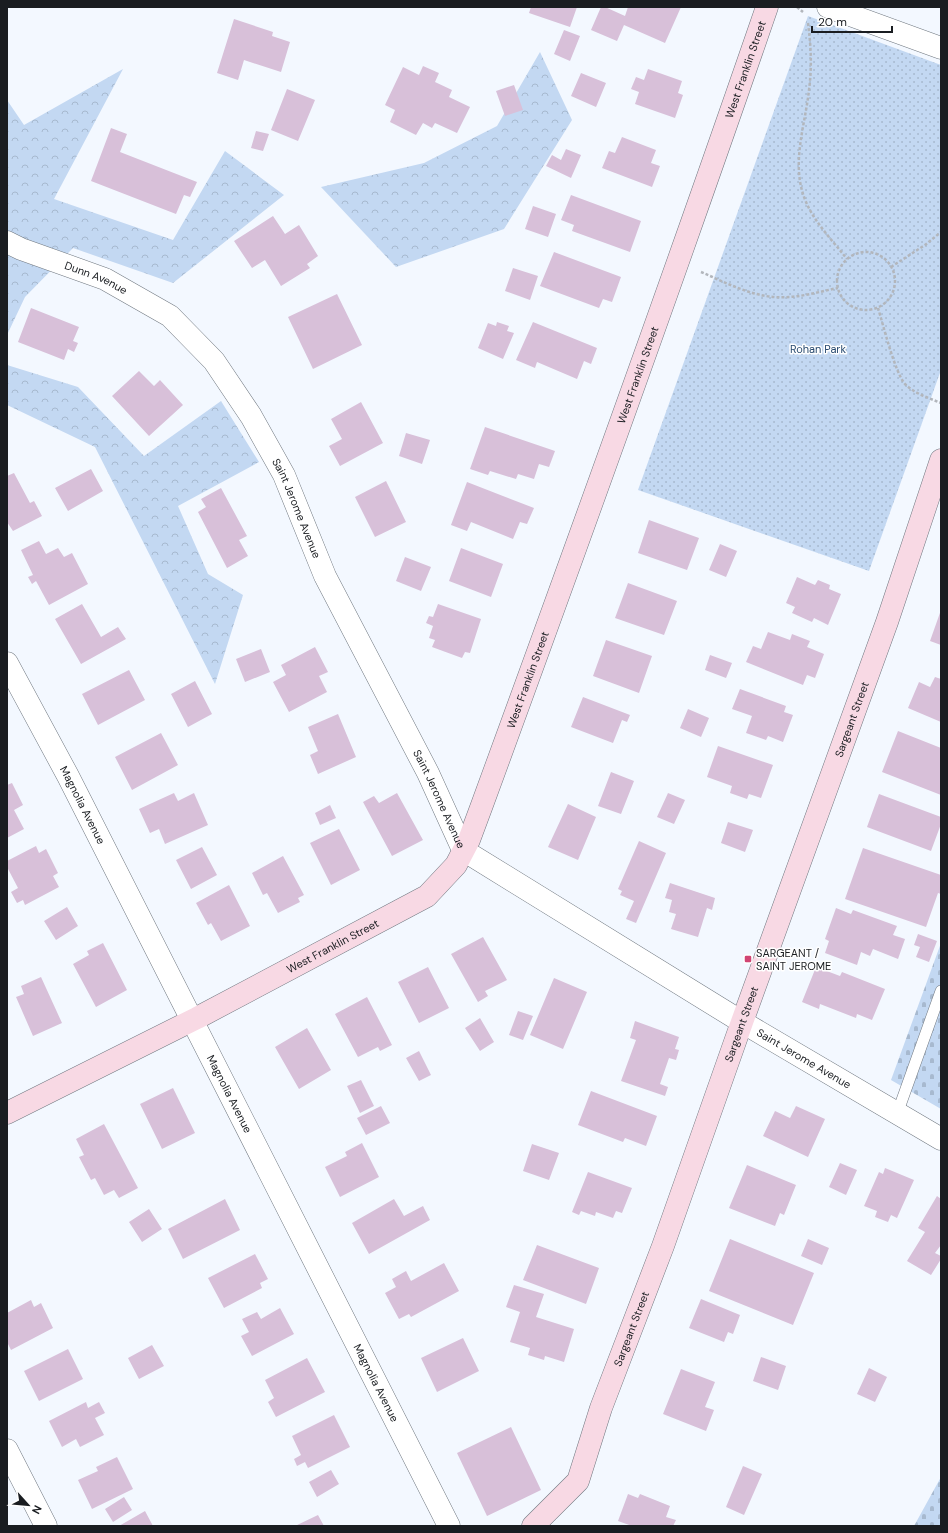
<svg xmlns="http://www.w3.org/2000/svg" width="948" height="1533" font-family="'DM Sans',sans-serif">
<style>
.forest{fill:url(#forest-crowns)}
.cemetery{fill:url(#cemetery-stones)}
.park{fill:url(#park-dots)}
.building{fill:#d8c0d9}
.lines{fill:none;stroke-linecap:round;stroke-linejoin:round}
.lane-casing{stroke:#707880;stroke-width:12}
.street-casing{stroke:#707880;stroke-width:23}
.secondary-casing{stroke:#707880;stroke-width:23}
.path{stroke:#b2b6bc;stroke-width:2.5;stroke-dasharray:3 2;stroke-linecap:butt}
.lane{stroke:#fff;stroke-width:11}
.street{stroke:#fff;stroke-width:22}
.secondary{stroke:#f8d9e4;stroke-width:22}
.poi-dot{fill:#d14473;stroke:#fff;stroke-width:1.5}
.labels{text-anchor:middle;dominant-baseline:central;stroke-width:3;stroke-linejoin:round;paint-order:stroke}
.street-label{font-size:11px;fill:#1a1d21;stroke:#fff}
.park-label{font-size:11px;fill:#284a6f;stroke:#fff}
.poi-label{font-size:11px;fill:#1a1d21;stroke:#fff;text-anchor:start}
</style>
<defs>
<pattern id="forest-crowns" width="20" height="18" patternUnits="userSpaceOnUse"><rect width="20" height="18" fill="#c3d8f2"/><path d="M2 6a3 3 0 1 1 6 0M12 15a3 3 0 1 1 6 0" fill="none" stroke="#a7b9cf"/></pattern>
<pattern id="cemetery-stones" width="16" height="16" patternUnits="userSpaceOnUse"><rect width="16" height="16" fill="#c3d8f2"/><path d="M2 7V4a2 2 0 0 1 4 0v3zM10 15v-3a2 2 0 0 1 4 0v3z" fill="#a7b9cf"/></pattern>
<pattern id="park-dots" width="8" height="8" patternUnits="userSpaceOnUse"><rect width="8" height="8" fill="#c3d8f2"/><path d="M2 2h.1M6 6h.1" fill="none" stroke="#a7b9cf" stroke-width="1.8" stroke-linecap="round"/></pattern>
</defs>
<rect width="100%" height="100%" fill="#f3f8ff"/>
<path class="forest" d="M540 52 572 120 504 229 396 267 321 187 424 163 497 126Z
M123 69 54 199 173 240 225 151 284 195 173 283 73 248 25 297 7 335V100L24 125Z
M7 365 78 387 144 456 221 401 259 462 178 506 208 574 243 595 215 684 95 447 7 405Z"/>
<path class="cemetery" d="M941 943V1109L891 1080Z
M941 1477V1526H914Z"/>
<path class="park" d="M808 16 941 65V370L869 571 638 490Z"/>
<path class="building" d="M531 7H577L570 27 529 13Z
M601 7H605L625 16 628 7H681L665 43 624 25 617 41 591 30Z
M234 19 273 32 272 36 290 42 281 72 244 60 238 80 217 73Z
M564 30 580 36 570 61 554 54Z
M423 66 439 73 435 82 452 90 449 97 470 107 457 133 435 123 432 128 423 123 416 135 390 122 395 110 385 105 403 67 419 75Z
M648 69 682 81 678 93 683 95 675 118 635 104 639 92 631 89 636 77 644 80Z
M581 73 606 83 596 107 571 96Z
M514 85 523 110 505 116 496 91Z
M287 89 315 100 298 141 271 130Z
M111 128 127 134 120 152 197 182 190 197 184 195 176 214 91 181Z
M256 131 269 134 263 151 251 148Z
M622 137 656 150 651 163 660 166 652 187 602 168 609 151 615 153Z
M566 149 581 155 571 178 546 166 552 155 561 160Z
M571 195 641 221 630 252 572 231 574 225 561 220Z
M533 206 556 214 548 237 525 229Z
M273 216 285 234 299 225 318 256 307 264 310 268 281 286 265 260 252 268 234 241Z
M554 252 621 277 612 302 603 299 599 308 540 286Z
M513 268 538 276 530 300 505 291Z
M337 294 362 345 313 369 288 317Z
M31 308 79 327 73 341 78 343 74 352 68 349 64 360 18 342Z
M497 322 509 326 507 331 514 333 503 359 478 348 488 323 496 326Z
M533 322 597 348 591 364 584 361 577 379 537 362 535 368 516 360Z
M139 371 154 386 160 380 183 405 149 436 112 396Z
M361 402 383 443 340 466 329 446 342 439 331 419Z
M485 427 555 451 549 467 539 464 534 479 518 474 516 479 490 471 488 475 470 469Z
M406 433 430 440 422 464 399 456Z
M91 469 103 491 68 511 55 488Z
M14 473 30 503 34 501 42 516 13 531 7 522V476Z
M386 481 406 522 375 537 355 497Z
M467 482 534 508 527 524 520 522 513 539 471 522 467 531 451 525Z
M221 488 247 536 239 540 248 556 227 568 198 512 206 507 201 499Z
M649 520 699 538 687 570 638 553Z
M39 541 46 554 58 548 64 557 72 553 88 584 49 605 36 581 32 584 28 577 33 575 21 550Z
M720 544 737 551 726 577 709 570Z
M461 548 503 564 491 597 449 581Z
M405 557 431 567 421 591 396 581Z
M797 577 815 585 818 580 830 585 829 589 841 594 828 625 814 618 812 622 792 613 795 607 786 603Z
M628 583 677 601 664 635 615 618Z
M82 604 101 637 118 627 126 639 81 664 55 619Z
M438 604 481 619 470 653 465 652 462 658 432 647 435 640 429 638 433 626 426 623 429 616 433 617Z
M941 610V645L930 641Z
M768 632 790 640 792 634 810 641 807 647 824 654 815 678 807 675 803 685 746 662 753 646 761 649Z
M606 640 652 656 639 693 593 676Z
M315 647 328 672 319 676 327 692 289 712 273 682 286 675 281 665Z
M261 649 270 672 245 682 236 659Z
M710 655 732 663 726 678 705 670Z
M129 670 145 700 98 725 82 694Z
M935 677 941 679V722L908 708 919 682 930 687Z
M195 681 212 714 188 727 171 694Z
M740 689 786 706 784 712 793 715 783 742 768 736 766 740 746 733 752 716 732 709Z
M583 697 630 715 627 722 622 720 613 743 571 727Z
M688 709 709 718 701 737 680 728Z
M338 714 356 757 318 774 310 755 318 751 308 727Z
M898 731 941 748V795L882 772Z
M161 733 178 765 132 790 115 757Z
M718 746 773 765 761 798 749 794 747 799 730 793 732 786 707 777Z
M611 772 634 781 621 814 598 806Z
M12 783 23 805 14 810 24 829 7 838V785Z
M174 793 178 801 194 793 208 825 165 844 159 829 150 833 139 809Z
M397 793 423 840 392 856 363 802 374 796 379 803Z
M668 793 685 800 674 824 657 817Z
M879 794 941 817V824L931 851 867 827Z
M568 804 596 817 578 860 548 847Z
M330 805 336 818 320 825 315 813Z
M728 822 753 830 745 852 721 843Z
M339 829 360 870 331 885 310 843Z
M639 841 666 853 636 923 626 919 634 901 620 895 622 891 618 889Z
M36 846 39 853 46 849 58 873 53 876 59 887 25 905 23 900 17 903 11 892 18 888 7 867V861Z
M202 847 217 875 191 889 176 860Z
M863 848 941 875V894L938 893 926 927 845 899Z
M283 856 304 895 298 898 300 902 278 913 267 893 263 895 252 873Z
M670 883 715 898 712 910 707 908 698 937 671 929 676 914 669 912 672 900 665 898Z
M229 885 250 926 221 941 211 923 208 925 196 903Z
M67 907 78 926 56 940 44 921Z
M836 908 851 914 853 910 897 926 893 935 905 939 898 959 873 949 870 956 861 952 857 965 825 953 829 941 825 939Z
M918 934 937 941 929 962 916 957 920 947 914 945Z
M483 937 507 980 485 991 488 996 478 1002 451 954Z
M103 943 127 990 96 1007 73 964 89 955 87 951Z
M428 967 449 1008 419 1023 398 982Z
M816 967 840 976 842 972 885 989 872 1020 857 1014 856 1018 820 1004 819 1009 802 1002Z
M41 977 62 1023 33 1036 16 997 24 994 21 986Z
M554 978 587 992 563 1049 530 1035Z
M367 997 392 1045 380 1051 378 1047 358 1057 335 1014Z
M518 1011 533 1016 523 1040 509 1035Z
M480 1018 494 1042 480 1051 465 1028Z
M635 1021 679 1037 675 1049 679 1050 676 1060 669 1058 660 1084 668 1087 665 1096 621 1081 636 1040 630 1038Z
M307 1028 331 1070 299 1089 275 1047Z
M419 1051 431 1075 419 1081 406 1058Z
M361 1080 374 1106 360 1113 347 1086Z
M173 1088 195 1133 162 1149 140 1104Z
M591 1091 657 1116 646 1146 625 1138 623 1142 578 1125Z
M381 1106 390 1123 366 1135 357 1118Z
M796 1106 825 1119 808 1157 763 1136 775 1111 790 1118Z
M104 1124 138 1188 119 1198 114 1190 104 1195 95 1178 91 1180 79 1157 84 1155 76 1139Z
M362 1143 379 1177 340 1197 325 1167 347 1156 345 1152Z
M532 1144 559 1153 549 1180 523 1171Z
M840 1163 857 1170 846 1195 829 1187Z
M747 1165 796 1185 784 1215 780 1213 775 1226 729 1208Z
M885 1168 914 1180 897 1218 891 1215 888 1222 875 1217 877 1211 864 1206 879 1172 883 1174Z
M588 1172 632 1188 622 1213 616 1211 613 1218 596 1212 595 1216 581 1211 579 1215 572 1212Z
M937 1196 941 1199V1245L935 1253 941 1256V1259L931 1275 907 1261 925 1232 918 1228Z
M225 1199 240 1230 183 1259 168 1229Z
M394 1199 404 1216 423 1206 430 1220 369 1254 352 1223Z
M149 1209 162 1229 142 1242 129 1222Z
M730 1239 814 1273 793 1325 709 1291Z
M808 1239 829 1248 822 1265 801 1256Z
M537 1245 599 1268 586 1304 523 1280Z
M255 1254 268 1279 260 1283 262 1288 224 1308 208 1278Z
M444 1263 459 1291 411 1317 409 1314 399 1319 385 1293 396 1287 392 1279 406 1271 411 1281Z
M514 1285 544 1294 536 1317 574 1329 564 1362 545 1356 544 1360 528 1355 530 1348 510 1342 520 1312 506 1307Z
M701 1299 740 1315 733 1334 728 1332 724 1342 689 1328Z
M31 1300 34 1307 41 1303 53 1328 11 1350 7 1342V1313Z
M280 1308 294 1334 252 1356 241 1336 249 1332 242 1319 257 1312 261 1319Z
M463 1338 479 1371 437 1392 421 1358Z
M152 1345 164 1366 139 1379 128 1358Z
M68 1349 83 1379 39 1401 24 1371Z
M761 1357 786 1366 778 1390 753 1381Z
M307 1358 325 1392 276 1417 268 1402 274 1398 265 1380Z
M869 1368 887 1377 875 1402 857 1394Z
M681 1369 715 1382 705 1407 714 1410 706 1431 663 1414Z
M86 1402 88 1408 99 1402 105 1413 95 1418 104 1435 80 1447 76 1439 62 1447 49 1421Z
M334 1415 350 1447 308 1468 305 1462 297 1466 294 1459 301 1455 292 1436Z
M511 1427 541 1490 487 1516 457 1453Z
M117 1457 133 1489 92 1509 78 1480 98 1471 96 1467Z
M743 1466 762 1474 744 1515 726 1507Z
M331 1470 339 1484 317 1497 309 1482Z
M628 1494 638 1498 640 1494 670 1506 666 1517 676 1520 673 1526H632L618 1521Z
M124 1497 132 1510 113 1522 105 1509Z
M145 1511 153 1526H119Z
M318 1515 324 1526H295Z"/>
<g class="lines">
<defs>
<path id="lane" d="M897 1114 941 991"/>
<g id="street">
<path d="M828 7 941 48"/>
<path id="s1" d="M7 242 21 249 105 279 170 316 214 361 251 416 284 475 325 576 428 773 463 850 742 1022 941 1139"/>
<path id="s2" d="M7 663 68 776 449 1526"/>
<path d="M7 1450 46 1526"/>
</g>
<g id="secondary">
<path id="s3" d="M7 1113 197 1018 427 896 456 865 469 840 482 805C579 540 675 274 767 7"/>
<path id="s4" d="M533 1526 578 1481 601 1408 663 1246 742 1022 887 622 941 460"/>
</g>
</defs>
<use href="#lane" class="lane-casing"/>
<use href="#street" class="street-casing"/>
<use href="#secondary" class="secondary-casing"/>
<path class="path" d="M797 7 803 12
M808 23C811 46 812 67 809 90 805 127 790 165 806 202 815 223 833 241 847 259
M837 281a29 29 0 1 1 58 0a29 29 0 1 1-58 0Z
M891 267 925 245 941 232
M701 272C729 284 758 300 789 297 806 296 822 291 838 288
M878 308C883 324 895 373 905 384 915 394 929 398 941 403"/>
<use href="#lane" class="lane"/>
<use href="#street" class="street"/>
<use href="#secondary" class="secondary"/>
</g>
<rect class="poi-dot" x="744" y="955" width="8" height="8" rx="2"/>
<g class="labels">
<g class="street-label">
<text stroke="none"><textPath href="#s3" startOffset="1362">West Franklin Street</textPath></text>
<text stroke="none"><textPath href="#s1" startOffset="96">Dunn Avenue</textPath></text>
<text stroke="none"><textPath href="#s3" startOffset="1038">West Franklin Street</textPath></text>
<text stroke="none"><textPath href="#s1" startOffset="412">Saint Jerome Avenue</textPath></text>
<text stroke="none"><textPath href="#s3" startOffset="714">West Franklin Street</textPath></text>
<text stroke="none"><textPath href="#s4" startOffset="873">Sargeant Street</textPath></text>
<text stroke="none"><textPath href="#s1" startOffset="736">Saint Jerome Avenue</textPath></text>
<text stroke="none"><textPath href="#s2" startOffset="161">Magnolia Avenue</textPath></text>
<text stroke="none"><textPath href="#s3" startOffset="366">West Franklin Street</textPath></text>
<text stroke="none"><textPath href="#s4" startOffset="549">Sargeant Street</textPath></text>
<text stroke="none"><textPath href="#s1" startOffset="1192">Saint Jerome Avenue</textPath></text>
<text stroke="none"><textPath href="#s2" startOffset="485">Magnolia Avenue</textPath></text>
<text stroke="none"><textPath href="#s4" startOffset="225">Sargeant Street</textPath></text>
<text stroke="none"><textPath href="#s2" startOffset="809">Magnolia Avenue</textPath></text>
</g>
<g class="park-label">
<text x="818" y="349">Rohan Park</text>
</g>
<g class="poi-label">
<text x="756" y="953">SARGEANT /<tspan x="756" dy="13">SAINT JEROME</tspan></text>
</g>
</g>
<rect width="948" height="1533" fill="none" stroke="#1a1d21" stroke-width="16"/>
<g transform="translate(28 1505) rotate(117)" stroke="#ffffff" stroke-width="3" paint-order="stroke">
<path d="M0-3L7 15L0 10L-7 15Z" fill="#1a1d21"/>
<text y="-6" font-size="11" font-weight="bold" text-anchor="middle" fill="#1a1d21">N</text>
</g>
<path d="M812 26v6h80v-6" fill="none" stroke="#1a1d21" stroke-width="2"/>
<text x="818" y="26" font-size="12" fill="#1a1d21" stroke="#ffffff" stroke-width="3" paint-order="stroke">20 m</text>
</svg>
